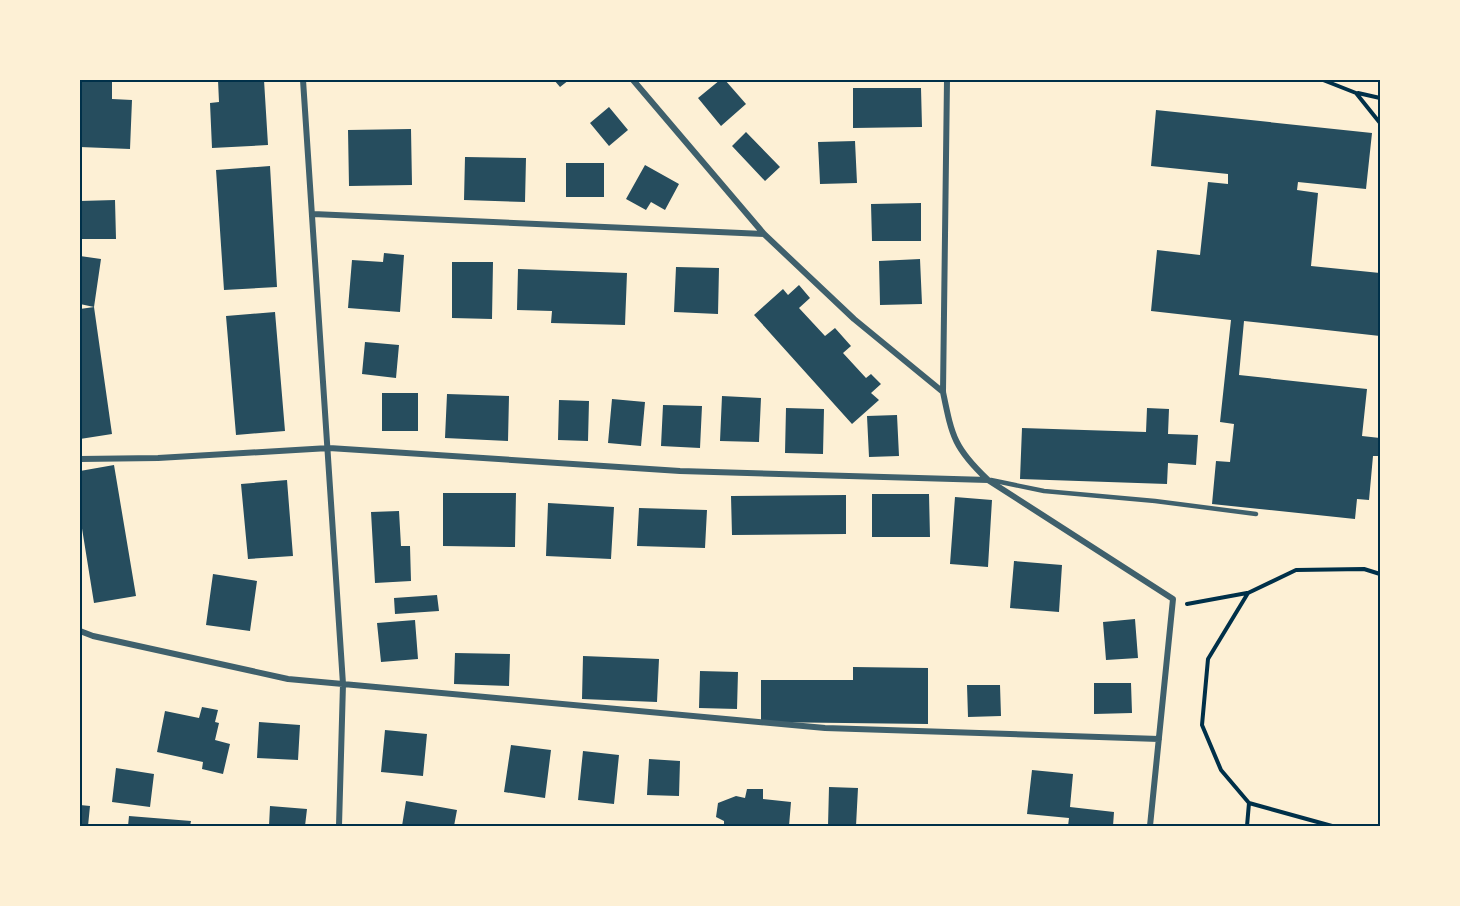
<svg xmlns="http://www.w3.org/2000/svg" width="1460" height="906" font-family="'Exo 2',sans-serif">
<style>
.building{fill:#264d5e}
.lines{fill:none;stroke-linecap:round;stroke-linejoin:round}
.path{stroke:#003049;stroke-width:4}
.service{stroke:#3f606c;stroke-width:4.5}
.minor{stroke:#3f606c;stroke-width:6}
.neatline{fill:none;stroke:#003049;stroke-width:2}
</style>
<rect width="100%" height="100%" fill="#fdf0d5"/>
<path class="building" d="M80 80H112V99L132 100 130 149 80 147Z
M218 80H264L268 145 212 148 210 103 219 102Z
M554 80H569L560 87Z
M720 80H725L746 104 721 126 698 98Z
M853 88H921L922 127 853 128Z
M609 107 628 130 609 146 590 123Z
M1156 110 1372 133 1366 189 1298 182 1297 190 1318 193 1311 266 1380 273V336L1244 321 1239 375 1367 389 1362 436 1380 438V456H1373L1369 500 1357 499 1355 519 1212 504 1216 461 1230 462 1234 424 1220 422 1231 320 1151 311 1157 250 1200 255 1208 182 1228 184V174L1151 166Z
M411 129 412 185 349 186 348 130Z
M746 132 780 167 765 181 732 146Z
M855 141 857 183 820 184 818 142Z
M465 157 526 158 525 202 464 200Z
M566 163H604V197H566Z
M645 165 679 184 665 210 651 202 646 210 626 199Z
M270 166 277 287 224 290 216 170Z
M115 200 116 239H80V201Z
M921 203V241H872L871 204Z
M384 253 404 255 400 312 348 308 352 260 383 262Z
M80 256 101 259 94 307 80 304Z
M920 259 922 304 880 305 879 261Z
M452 262H493L492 319 452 318Z
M676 267 719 268 718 314 674 312Z
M518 269 627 273 625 325 551 323 552 311 517 310Z
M799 285 810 298 799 308 825 336 835 328 851 346 843 353 866 378 871 374 881 384 871 393 879 400 852 424 754 315 783 289 788 295Z
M94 307 112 434 80 439V309Z
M275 312 285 431 236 435 226 316Z
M365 342 399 345 396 378 362 374Z
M382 393H418V431H382Z
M447 394 509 396 508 441 445 438Z
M722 396 761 398 759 442 720 441Z
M612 399 645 402 641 446 608 443Z
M559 400 589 401 588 441 558 440Z
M663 405 702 406 700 448 661 446Z
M786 408 824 409 823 454 785 453Z
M1147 408 1169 409 1168 434 1198 435 1196 465 1168 463 1167 484 1020 479 1022 428 1146 432Z
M897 415 899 456 869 457 867 416Z
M114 465 136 596 94 603 80 516V471Z
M287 480 293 556 248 559 241 484Z
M443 493H516L515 547 443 546Z
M872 494H929L930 537H872Z
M846 495V534L732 535 731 496Z
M955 497 992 500 988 567 950 564Z
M548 503 614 507 611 559 546 556Z
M639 508 707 510 705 548 637 546Z
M399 511 401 546H410L411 581 375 583 371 512Z
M1014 561 1062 565 1059 612 1010 608Z
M213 574 257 581 250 631 206 625Z
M437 595 439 611 395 614 394 598Z
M1135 619 1138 658 1106 660 1103 622Z
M415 620 418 659 381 662 377 623Z
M455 653 510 654 509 686 454 684Z
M583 656 659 659 657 702 582 699Z
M853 667 928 668V724L761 722V680H853Z
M700 671 738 672 737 709 699 708Z
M1094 683H1131L1132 713 1094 714Z
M967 685H1000L1001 716 968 717Z
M202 707 218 710 215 722 219 723 215 740 230 744 223 774 202 769 203 762 157 752 165 711 199 718Z
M259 722 300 725 298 760 257 758Z
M385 730 427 734 423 776 381 772Z
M511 745 551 750 545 798 504 792Z
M583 751 619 755 614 804 578 800Z
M649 759 680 761 679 796 647 795Z
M116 768 154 774 150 807 112 802Z
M1032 770 1073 774 1070 807 1114 812 1113 826H1068L1069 818 1027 814Z
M829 787 858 788 856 826H828Z
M747 789H763V799L791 802 789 826H724V821L716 817 718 803 736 796 745 798Z
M406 801 457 810 454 826H402Z
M80 805 90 806 88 826H80Z
M270 806 307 809 305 826H269Z
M129 816 191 821 190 826H128Z"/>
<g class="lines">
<path class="path" d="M1323 80 1356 93 1380 123
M1358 93 1380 98
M1187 604 1247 593
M1247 826 1249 803
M1332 826 1249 803 1221 770 1202 725 1208 659 1248 593 1296 570 1364 569 1380 574"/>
<path class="service" d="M991 480 1044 491 1155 501 1256 514"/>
<path class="minor" d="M303 80 343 684 339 826
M633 80 764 234 854 319 943 392
M947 80 943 392C952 436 954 448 988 480L1173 599 1150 826
M313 214 764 234
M80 459 158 458 329 448 680 471 988 480
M80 631 93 636 288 679 825 728 1159 739"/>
</g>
<rect width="1460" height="906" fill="none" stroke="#fdf0d5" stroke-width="162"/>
<rect x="81" y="81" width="1298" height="744" class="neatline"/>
</svg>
